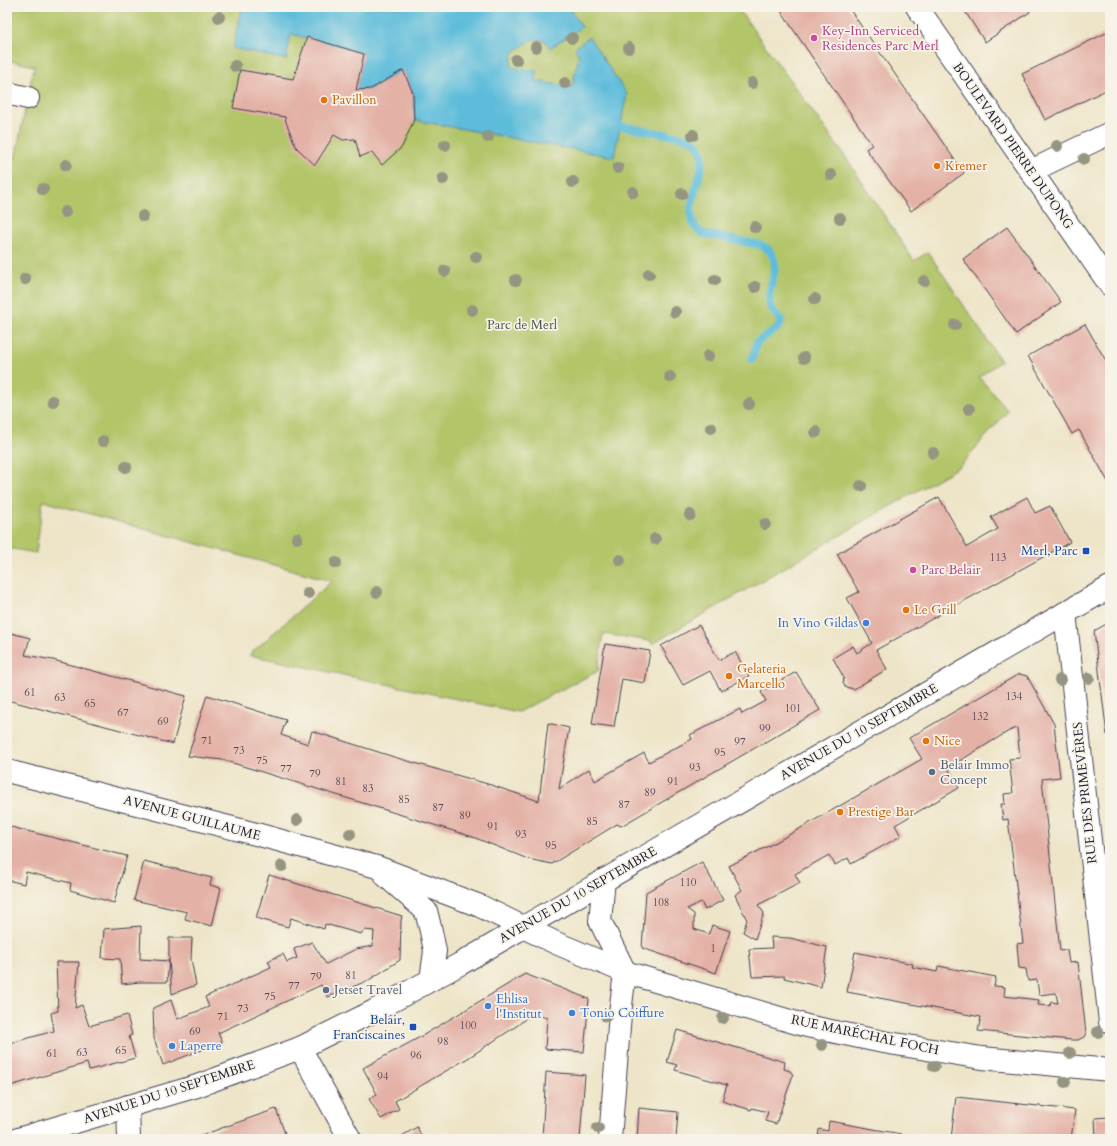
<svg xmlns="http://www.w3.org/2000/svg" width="1117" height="1146" font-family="Cardo,serif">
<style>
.green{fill:#b2c569;stroke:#6a7452}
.water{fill:#5cbcda;stroke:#3f6f8a}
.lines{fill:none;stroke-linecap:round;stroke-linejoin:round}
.stream{stroke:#5cbcda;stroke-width:8}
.building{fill:#e4b1a6}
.minor-casing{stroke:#413f50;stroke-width:24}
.major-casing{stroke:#413f50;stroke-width:24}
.minor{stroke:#fff;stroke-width:22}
.major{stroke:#fff;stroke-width:22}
.tree{fill:#959582}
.hotel-dot{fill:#d1479c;stroke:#f7f3e8;stroke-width:1.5}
.food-dot{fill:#e8710a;stroke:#f7f3e8;stroke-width:1.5}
.transit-dot{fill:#1a4fb4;stroke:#f7f3e8;stroke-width:1.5}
.shop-dot{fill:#3f7fe0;stroke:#f7f3e8;stroke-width:1.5}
.service-dot{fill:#5c6f8a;stroke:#f7f3e8;stroke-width:1.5}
.labels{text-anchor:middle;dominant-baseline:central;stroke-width:3.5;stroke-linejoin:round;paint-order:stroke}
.number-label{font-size:11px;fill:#524656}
.hotel-label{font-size:13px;fill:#b23c85;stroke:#f7f3e8;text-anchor:start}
.food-label{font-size:13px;fill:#c56008;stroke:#f7f3e8;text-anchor:start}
.street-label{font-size:13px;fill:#22223b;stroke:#f7f3e8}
.park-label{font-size:13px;fill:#4d5349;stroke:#f7f3e8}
.transit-label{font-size:13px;fill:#164399;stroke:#f7f3e8;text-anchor:end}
.shop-label{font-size:13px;fill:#366cbe;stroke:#f7f3e8;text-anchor:start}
.service-label{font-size:13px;fill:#4e5e75;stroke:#f7f3e8;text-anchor:start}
</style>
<rect width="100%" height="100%" fill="#f7f3e8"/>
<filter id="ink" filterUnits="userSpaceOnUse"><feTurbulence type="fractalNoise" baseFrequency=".025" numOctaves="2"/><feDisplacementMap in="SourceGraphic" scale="8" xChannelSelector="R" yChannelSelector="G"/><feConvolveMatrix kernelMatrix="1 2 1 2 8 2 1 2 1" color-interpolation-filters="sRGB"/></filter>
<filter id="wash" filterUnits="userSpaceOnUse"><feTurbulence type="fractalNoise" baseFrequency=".012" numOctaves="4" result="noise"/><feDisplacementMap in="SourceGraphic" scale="16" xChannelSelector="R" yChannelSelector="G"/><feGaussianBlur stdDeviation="0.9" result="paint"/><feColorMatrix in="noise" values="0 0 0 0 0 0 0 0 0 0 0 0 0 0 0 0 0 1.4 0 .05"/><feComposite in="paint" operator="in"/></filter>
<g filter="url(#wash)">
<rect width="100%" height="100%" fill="#eee5c8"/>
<path class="green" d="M15 7H737L847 159 914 261 928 252 1001 361 979 377 1008 411 960 466 652 644 651 641 603 634 598 671 518 712 249 655 332 581 43 501 36 553 7 548V172L12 173 34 66 7 60V39Z"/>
<path class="water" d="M242 7H569L582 27 550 48 545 41 533 39 513 52 511 67 537 71 536 81 572 87 579 56 575 48 589 37 627 94 614 157 414 120 413 93 403 70 371 89 356 90 364 54 291 34 286 60 233 48Z"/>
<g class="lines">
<path class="stream" d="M620 126 688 138C690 140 694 141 696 143 717 162 677 206 697 229 699 231 702 233 704 234L761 245 769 250 774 259 775 269 769 295 770 307 781 320 779 327 757 342 752 359"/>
</g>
<g id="blocks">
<path class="building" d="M778 7H848L964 173 911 211 866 149 872 145Z
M962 7H1027L1030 12 985 42Z
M1110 31V88L1045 120 1022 74Z
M307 37 364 54 356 90 371 89 403 70 413 93 414 120 402 147 382 165 372 152 360 157 355 139 343 140 334 135 315 165 296 147 286 122 285 117 233 108 240 70 293 79Z
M1007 227 1061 302 1016 334 963 259Z
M1085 324 1110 368V485L1079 430 1072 434 1028 356Z
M939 497 967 547 998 529 991 517 1027 497 1035 513 1050 506 1070 542 876 650 887 669 854 689 845 687 843 682 844 678 833 658 853 646 857 653 872 643 847 598 859 592 837 554Z
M1110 622V735H1107L1094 631Z
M699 625 719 660 735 652 749 676 721 691 710 671 683 685 661 646Z
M7 632 30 638 25 655 53 660 186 696 173 744 7 700Z
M605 644 650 651 645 683 622 679 614 727 592 724Z
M796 672 820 710 621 826 617 824 552 864 528 859 473 837 223 760 188 756 207 695 286 720 281 735 308 744 312 731 394 757 491 785 539 801 548 723 569 728 559 789 589 769 595 781 644 753 649 762 692 739 690 735 740 709 742 714 766 701 761 692Z
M1019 674 1027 676 1054 724 1060 777 1042 779 1060 951 1067 950 1069 963 1078 962 1086 1033 1084 1037 1078 1040H1072L978 1031 981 1017 847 992 855 952 913 964 912 967 937 972 938 966 996 977 994 986 1005 987 1004 996 1039 1000 1038 1005 1050 1006 1051 1002 1058 1003 1056 993 1039 995 1037 980 1028 981 1026 969 1019 968 1017 944 1023 943 1008 819 1003 820 1001 804H1005L1004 794 1013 793 1009 759 1020 758 1017 728 1009 731 948 768 959 788 895 825 901 836 851 864 848 858 835 865 829 855 795 874 800 883 758 905 764 913 755 939 743 932 747 920 735 895 742 890 729 866 778 841 922 759 909 738Z
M7 826 127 856 114 903 70 890 71 883 26 872 24 884 7 880Z
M144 861 212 878 210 885 221 888 212 926 185 919 187 912 134 900Z
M702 862 723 900 705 910 701 902 687 909 694 914V929L709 934 712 925 730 931 716 973 642 948 646 892Z
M269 875 402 916 401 920 400 960 369 980 328 997 321 985 218 1033 222 1042 163 1065 154 1038 153 1008 171 1000 177 1019 209 1007 205 997 271 967 268 961 283 954 287 962 297 958 294 949 312 942 326 964 356 949 373 946 374 931 364 930 361 934 325 924 324 929 291 918 288 927 256 918Z
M141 926 140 959 169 961V938H192L191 959 196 985 172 994 169 961 167 982H140L122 984 120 959 102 958 104 929Z
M771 937 790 938 827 947 821 987 784 978 785 976 752 977 749 949 772 948Z
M56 962H79L75 1008 82 1005 89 1026 127 1015 132 1035 129 1036 135 1058 89 1070 87 1063 7 1087V1044L54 1031 51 1013 58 1011Z
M525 974 589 999 584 1052 545 1049 547 1018 532 1013 518 1025 468 1058 395 1101 399 1109 381 1119 369 1099 377 1094 363 1068 422 1036Z
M677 1030 785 1062 784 1069 790 1071 793 1075 776 1124 765 1121 768 1112 752 1108 751 1110 722 1101 727 1085 675 1070 677 1065 667 1062Z
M546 1072 585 1075 580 1139H542Z
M956 1097 1075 1110 1071 1139H951Z
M639 1108 678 1112 676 1139H637Z
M276 1109 287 1139H193L219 1129Z
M1110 1117V1139H1096L1095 1118Z
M829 1121 901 1134 900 1139H818L819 1129 828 1131Z
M417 1127 423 1139H397Z"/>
</g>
</g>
<g filter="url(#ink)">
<use href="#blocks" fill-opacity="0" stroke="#413f50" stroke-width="1"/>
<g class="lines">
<defs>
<path id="minor" d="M917 7 1110 285
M7 93 28 98
M1031 171 1110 133
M1065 613 1110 1022
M604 880 600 921 625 972
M523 927 556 943 625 972 807 1026 883 1042 982 1058 1110 1070
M300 1048 350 1139
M128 1106 129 1139
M610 1139 620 1014 625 972"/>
<path id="major" d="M7 771 256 834 377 867 480 906 523 927
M386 876 426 911 431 931 435 951 431 980
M18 1139 197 1086 300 1048 374 1011 460 964 1110 587"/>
</defs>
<use href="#minor" class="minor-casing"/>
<use href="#major" class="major-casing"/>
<use href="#minor" class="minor"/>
<use href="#major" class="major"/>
</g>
<g class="tree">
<circle cx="219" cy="17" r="6"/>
<circle cx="572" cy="38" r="6"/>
<circle cx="536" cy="47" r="6"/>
<circle cx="629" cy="48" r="6"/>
<circle cx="516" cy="60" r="6"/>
<circle cx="235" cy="66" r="6"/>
<circle cx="565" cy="83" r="6"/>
<circle cx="752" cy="83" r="6"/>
<circle cx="693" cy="135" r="6"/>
<circle cx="488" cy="137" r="6"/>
<circle cx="445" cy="145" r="6"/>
<circle cx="1057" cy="146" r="6"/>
<circle cx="1084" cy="159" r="6"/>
<circle cx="66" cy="165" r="6"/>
<circle cx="618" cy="168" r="6"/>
<circle cx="831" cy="175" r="6"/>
<circle cx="443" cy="179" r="6"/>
<circle cx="573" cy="182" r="6"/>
<circle cx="43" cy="189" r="6"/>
<circle cx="633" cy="192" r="6"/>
<circle cx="682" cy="194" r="6"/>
<circle cx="65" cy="212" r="6"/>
<circle cx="143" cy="216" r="6"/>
<circle cx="840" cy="218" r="6"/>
<circle cx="755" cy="227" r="6"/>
<circle cx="476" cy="257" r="6"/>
<circle cx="445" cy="271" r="6"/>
<circle cx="649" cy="274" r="6"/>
<circle cx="25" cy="279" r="6"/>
<circle cx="516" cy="280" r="6"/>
<circle cx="715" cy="280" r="6"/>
<circle cx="924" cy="281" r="6"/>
<circle cx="755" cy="287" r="6"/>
<circle cx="815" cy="299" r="6"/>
<circle cx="472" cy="310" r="6"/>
<circle cx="675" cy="312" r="6"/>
<circle cx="955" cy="325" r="6"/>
<circle cx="708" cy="356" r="6"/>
<circle cx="804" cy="358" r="6"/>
<circle cx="670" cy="377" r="6"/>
<circle cx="53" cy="401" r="6"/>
<circle cx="749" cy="404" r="6"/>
<circle cx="969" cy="409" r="6"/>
<circle cx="711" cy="428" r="6"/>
<circle cx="816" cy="432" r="6"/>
<circle cx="103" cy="441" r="6"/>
<circle cx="933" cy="453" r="6"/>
<circle cx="126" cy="467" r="6"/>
<circle cx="861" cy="486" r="6"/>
<circle cx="690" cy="515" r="6"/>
<circle cx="765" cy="524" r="6"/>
<circle cx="297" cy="538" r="6"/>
<circle cx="655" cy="539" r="6"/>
<circle cx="620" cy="560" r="6"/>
<circle cx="336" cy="563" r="6"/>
<circle cx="377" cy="592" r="6"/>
<circle cx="308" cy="593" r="6"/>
<circle cx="1089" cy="678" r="6"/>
<circle cx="1060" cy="680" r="6"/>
<circle cx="297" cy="820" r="6"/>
<circle cx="350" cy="834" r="6"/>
<circle cx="282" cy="866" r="6"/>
<circle cx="606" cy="1016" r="6"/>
<circle cx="723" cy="1018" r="6"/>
<circle cx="1098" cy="1032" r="6"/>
<circle cx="822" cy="1045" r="6"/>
<circle cx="1070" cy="1053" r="6"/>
<circle cx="934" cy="1066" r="6"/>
<circle cx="1065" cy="1082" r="6"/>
<circle cx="598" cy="1128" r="6"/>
</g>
</g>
<g class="hotel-dot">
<circle cx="814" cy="38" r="4"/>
<circle cx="913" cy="570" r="4"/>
</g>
<g class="food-dot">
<circle cx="324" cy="100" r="4"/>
<circle cx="937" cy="166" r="4"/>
<circle cx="906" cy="610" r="4"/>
<circle cx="729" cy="676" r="4"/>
<circle cx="926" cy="741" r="4"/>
<circle cx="840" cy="812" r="4"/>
</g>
<g class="transit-dot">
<rect x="1082" y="547" width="8" height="8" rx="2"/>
<rect x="409" y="1023" width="8" height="8" rx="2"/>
</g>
<g class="shop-dot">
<circle cx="866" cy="623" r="4"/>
<circle cx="488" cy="1006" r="4"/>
<circle cx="572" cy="1013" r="4"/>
<circle cx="172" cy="1046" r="4"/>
</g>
<g class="service-dot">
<circle cx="932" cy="772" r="4"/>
<circle cx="326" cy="990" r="4"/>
</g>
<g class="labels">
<g class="number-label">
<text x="998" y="557">113</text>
<text x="30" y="692">61</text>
<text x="1014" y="696">134</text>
<text x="60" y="697">63</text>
<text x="90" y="703">65</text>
<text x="793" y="708">101</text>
<text x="123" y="712">67</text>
<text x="980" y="716">132</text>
<text x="163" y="721">69</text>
<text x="765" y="728">99</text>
<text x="207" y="740">71</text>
<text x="740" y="741">97</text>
<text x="239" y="750">73</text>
<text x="720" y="752">95</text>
<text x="262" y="760">75</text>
<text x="695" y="767">93</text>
<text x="286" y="768">77</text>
<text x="315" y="773">79</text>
<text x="341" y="781">81</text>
<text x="673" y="781">91</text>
<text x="368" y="788">83</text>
<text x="650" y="792">89</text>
<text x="404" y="799">85</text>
<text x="624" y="804">87</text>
<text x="438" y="807">87</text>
<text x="465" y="815">89</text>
<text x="592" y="821">85</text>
<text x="493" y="826">91</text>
<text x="521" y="834">93</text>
<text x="551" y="845">95</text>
<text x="688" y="882">110</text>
<text x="661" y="902">108</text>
<text x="713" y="948">1</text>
<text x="351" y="975">81</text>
<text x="316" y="976">79</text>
<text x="294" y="985">77</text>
<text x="270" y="996">75</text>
<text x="243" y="1008">73</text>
<text x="223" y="1016">71</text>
<text x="468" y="1025">100</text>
<text x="195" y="1031">69</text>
<text x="443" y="1041">98</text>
<text x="121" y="1050">65</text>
<text x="82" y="1052">63</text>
<text x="52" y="1053">61</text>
<text x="416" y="1055">96</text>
<text x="383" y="1076">94</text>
</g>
<g class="hotel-label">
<text x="822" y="31">Key-Inn Serviced<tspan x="822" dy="15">Residences Parc Merl</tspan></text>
<text x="921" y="570">Parc Belair</text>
</g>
<g class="food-label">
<text x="332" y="100">Pavillon</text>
<text x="945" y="166">Kremer</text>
<text x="914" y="610">Le Grill</text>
<text x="737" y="669">Gelateria<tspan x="737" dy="15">Marcello</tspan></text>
<text x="934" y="741">Nice</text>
<text x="848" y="812">Prestige Bar</text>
</g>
<g class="street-label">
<text transform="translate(1013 146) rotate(55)">BOULEVARD PIERRE DUPONG</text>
<text transform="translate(859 732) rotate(-30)">AVENUE DU 10 SEPTEMBRE</text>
<text transform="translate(1085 793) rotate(-96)">RUE DES PRIMEVÈRES</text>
<text transform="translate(192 818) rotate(15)">AVENUE GUILLAUME</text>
<text transform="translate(578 895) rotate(-30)">AVENUE DU 10 SEPTEMBRE</text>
<text transform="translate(865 1035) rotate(12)">RUE MARÉCHAL FOCH</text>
<text transform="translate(169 1092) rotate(-18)">AVENUE DU 10 SEPTEMBRE</text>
</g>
<g class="park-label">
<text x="522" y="325">Parc de Merl</text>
</g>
<g class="transit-label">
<text x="1078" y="551">Merl, Parc</text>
<text x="405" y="1020">Belair,<tspan x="405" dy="15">Franciscaines</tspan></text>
</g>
<g class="shop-label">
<text x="858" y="623" text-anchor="end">In Vino Gildas</text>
<text x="496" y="999">Ehlisa<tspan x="496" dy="15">l'Institut</tspan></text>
<text x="580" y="1013">Tonio Coiffure</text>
<text x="180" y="1046">Laperre</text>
</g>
<g class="service-label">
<text x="940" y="765">Belair Immo<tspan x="940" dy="15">Concept</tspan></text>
<text x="334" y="990">Jetset Travel</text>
</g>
</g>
<rect width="1117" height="1146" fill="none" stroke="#f7f3e8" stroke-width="24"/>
</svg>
